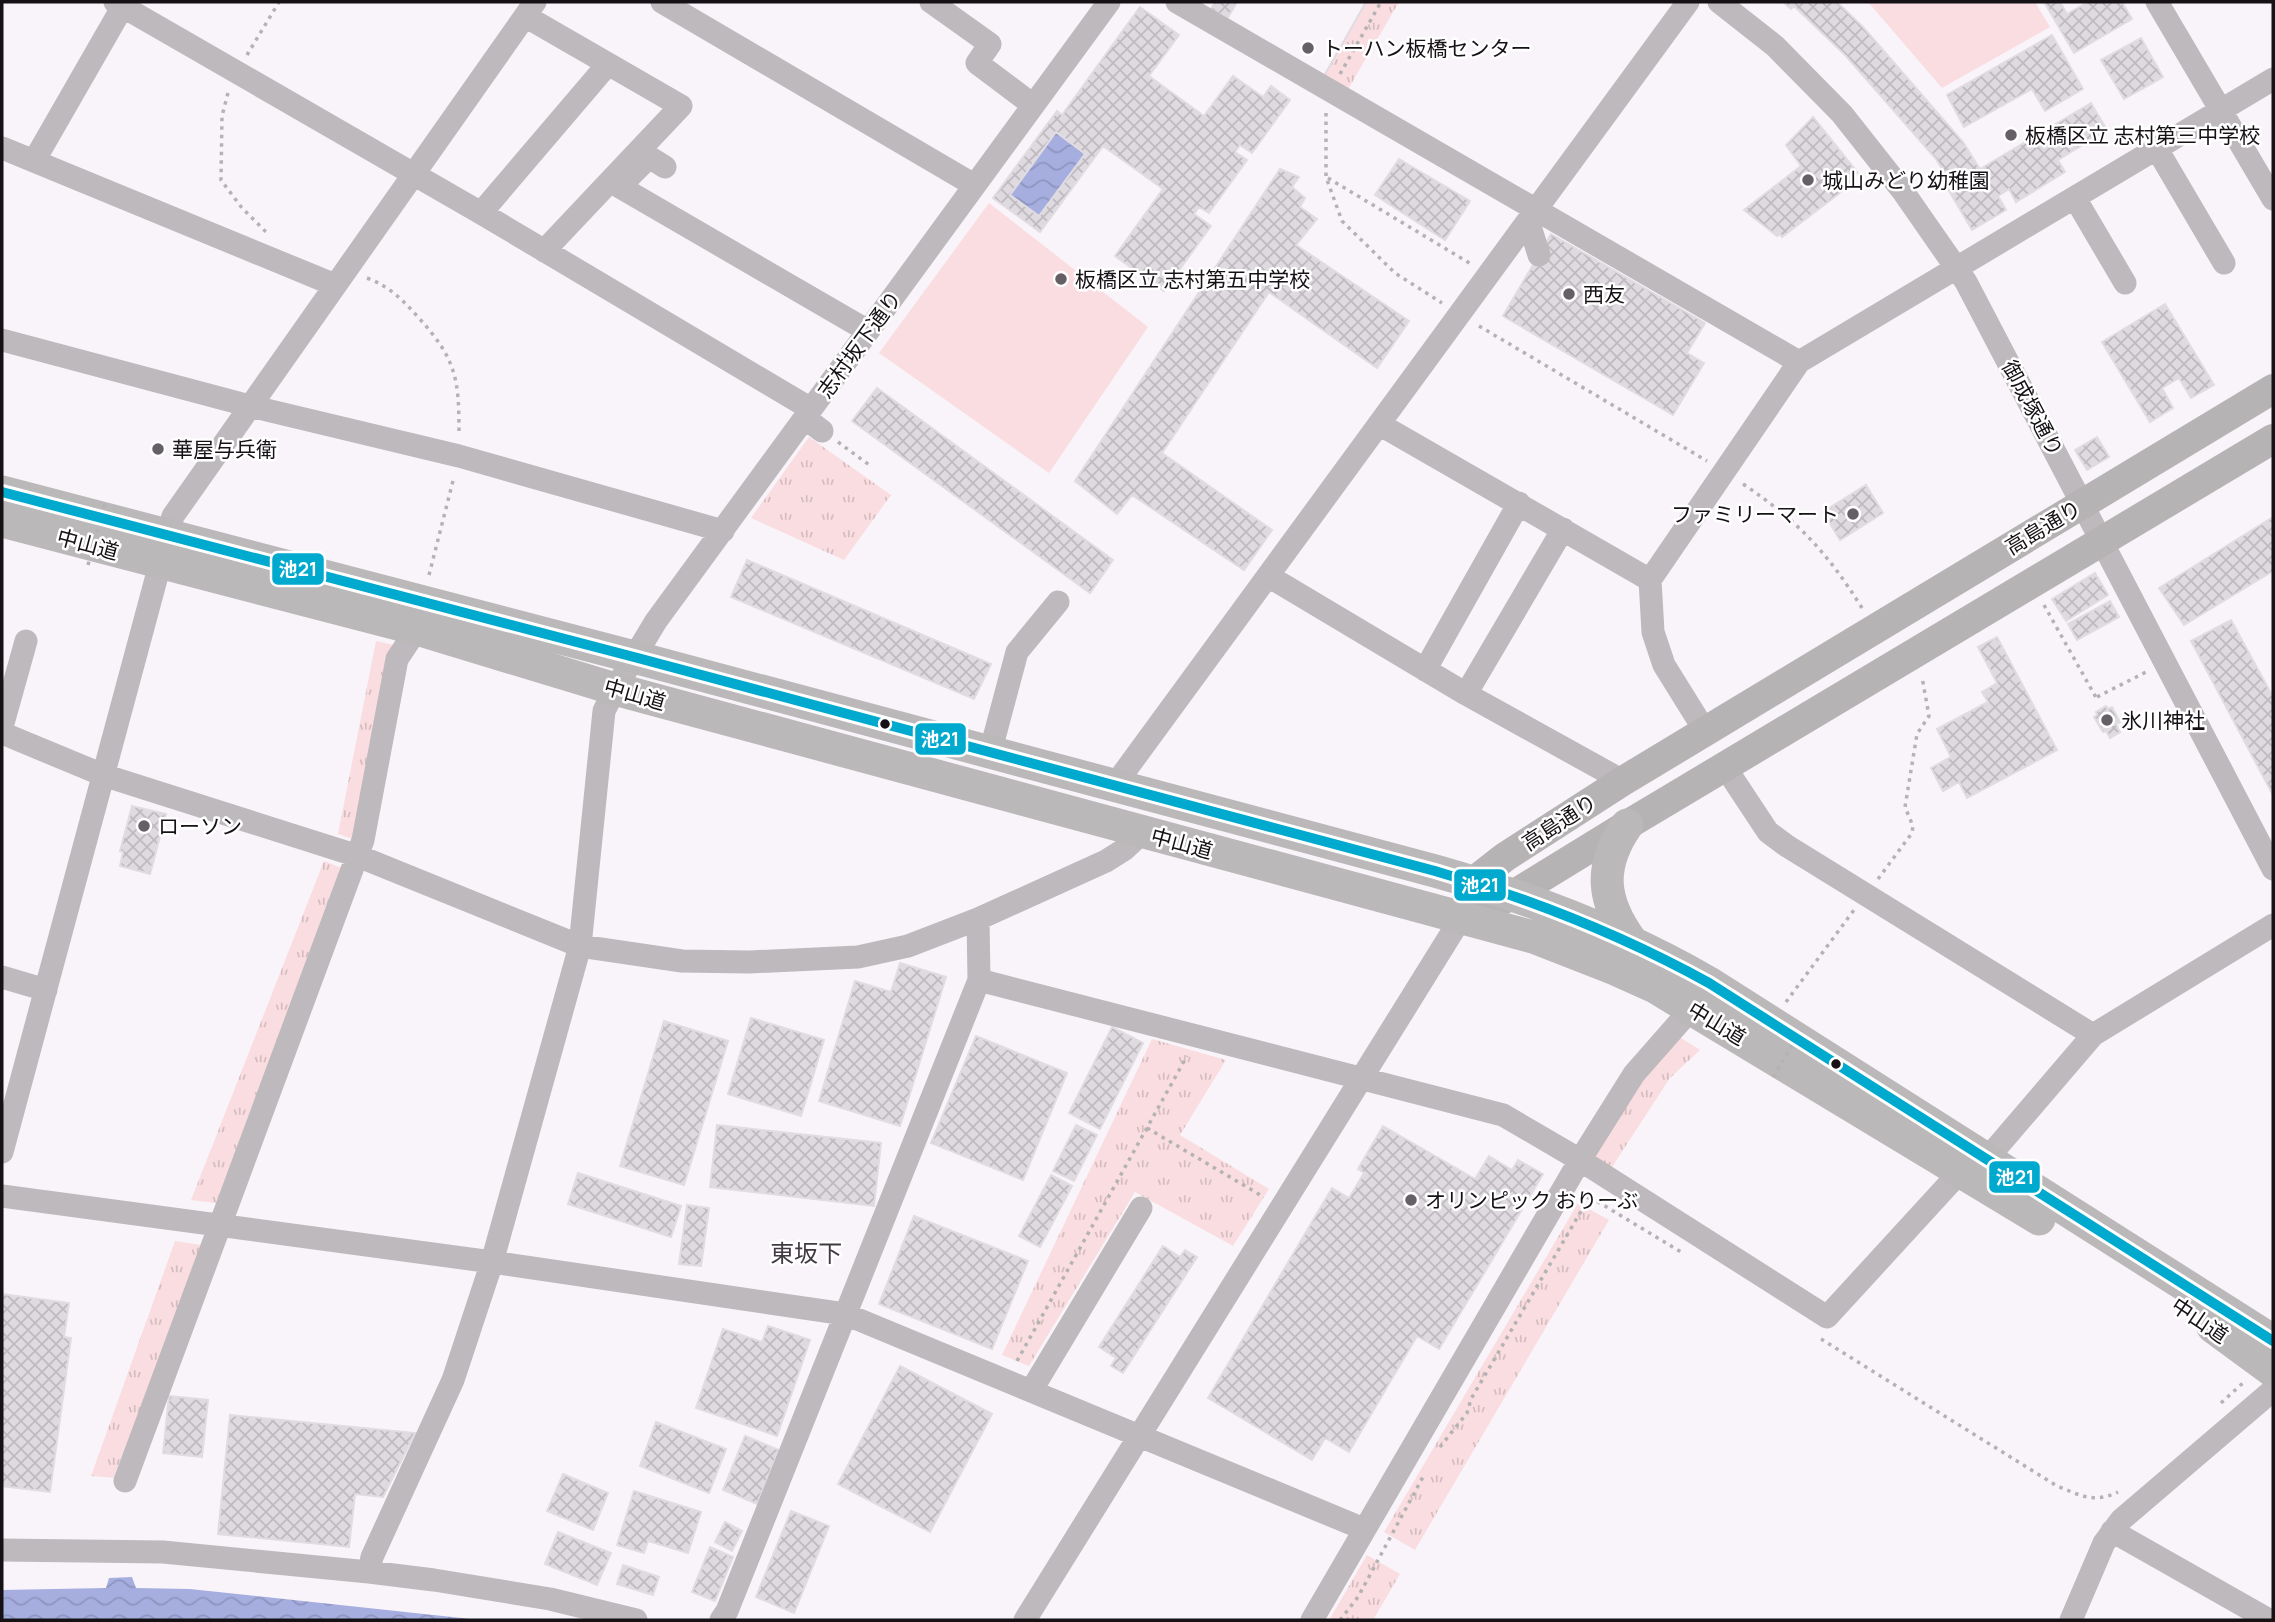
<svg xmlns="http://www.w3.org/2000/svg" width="2275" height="1622" font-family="Manrope,'Noto Sans JP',sans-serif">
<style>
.grass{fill:#fadde0}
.park{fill:url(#park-tufts)}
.water{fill:url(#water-waves)}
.building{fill:url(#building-cross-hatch);stroke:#e0dce1;stroke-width:2;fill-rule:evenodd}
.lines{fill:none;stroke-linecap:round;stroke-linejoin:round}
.path{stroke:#b5b2b4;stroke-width:3.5;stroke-dasharray:3.5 5;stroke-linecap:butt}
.minor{stroke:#bdb9bc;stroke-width:23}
.major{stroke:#b6b3b5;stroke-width:30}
.highway{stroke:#bbb8b9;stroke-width:33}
.path-bridge{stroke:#b5b2b4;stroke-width:3.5;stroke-dasharray:3.5 5;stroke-linecap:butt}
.bus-1-casing{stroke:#fff;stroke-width:16}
.bus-1{stroke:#00a9ce;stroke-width:10}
.poi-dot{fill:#656065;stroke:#fff;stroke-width:2.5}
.bus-dot{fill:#151115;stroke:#fff;stroke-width:2.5}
.labels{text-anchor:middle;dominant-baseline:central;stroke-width:5;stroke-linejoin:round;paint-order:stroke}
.poi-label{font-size:21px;fill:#151115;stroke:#fff;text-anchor:start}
.street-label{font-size:21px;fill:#151115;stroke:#fff}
.quarter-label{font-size:24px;fill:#423a43;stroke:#fff}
.line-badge{stroke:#fff;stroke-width:2.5}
.badge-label{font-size:19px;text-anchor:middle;font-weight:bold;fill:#fff}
</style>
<defs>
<pattern id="park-tufts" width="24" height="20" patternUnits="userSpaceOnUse" patternTransform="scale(1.75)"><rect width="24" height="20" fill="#fadde0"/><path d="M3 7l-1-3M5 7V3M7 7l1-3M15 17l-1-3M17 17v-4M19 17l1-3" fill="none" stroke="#d5bdbf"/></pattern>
<pattern id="water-waves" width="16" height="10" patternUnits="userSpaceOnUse" patternTransform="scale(1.75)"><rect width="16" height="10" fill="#a6aee0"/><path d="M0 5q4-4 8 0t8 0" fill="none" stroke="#8e95bf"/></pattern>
<pattern id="building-cross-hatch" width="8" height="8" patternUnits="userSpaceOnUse" patternTransform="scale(1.75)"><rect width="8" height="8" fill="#dedae0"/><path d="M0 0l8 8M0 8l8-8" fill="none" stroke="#bebabf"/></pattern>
</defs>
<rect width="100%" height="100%" fill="#f9f4f9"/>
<path class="grass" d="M1868 2H2035L2050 27 1942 88Z
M989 203 1148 327 1049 473 879 353Z"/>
<path class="park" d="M1366 2H1399L1347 91 1324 76Z
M809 437 891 495 844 560 751 518Z
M376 641 394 645 356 840 338 834Z
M324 861 344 869 216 1203 191 1200Z
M1678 1036 1700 1050 1670 1078 1612 1167 1591 1155 1640 1076Z
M1152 1039 1226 1060 1180 1135 1269 1189 1233 1246 1135 1192 1029 1366 1002 1355Z
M1578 1203 1609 1220 1415 1550 1384 1532Z
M175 1241 201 1245 117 1478 91 1476Z
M1367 1555 1400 1574 1373 1620H1329Z"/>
<path class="water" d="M1056 132 1085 154 1039 216 1010 195Z
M132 1577 136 1588 190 1589 480 1620H2V1590L106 1588 109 1578Z"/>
<path class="building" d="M1215 2H1366L1324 76 1211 9Z
M1237 2H1366L1324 76 1227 19Z
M1783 2H1837L1863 27 1963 142 1980 169 2091 103 2107 130 2058 160 2065 172 2016 202 2009 189 1998 196 2006 210 1972 230 1948 189 1953 186 1936 159 1846 56 1794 6 1791 9Z
M2044 2H2060L2067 14 2088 2H2122L2132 19 2074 53Z
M1140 7 1179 35 1149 76 1204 116 1233 76 1263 97 1271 86 1290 100 1252 153 1240 145 1235 152 1247 160 1209 213 1199 207 1194 214 1211 226 1164 291 1115 256 1163 189 1103 146 1040 232 993 198 1057 111 1062 115ZM1056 132 1085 154 1039 216 1010 195Z
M2052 35 2083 89 2045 111 2032 89 1964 127 1947 95Z
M2141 38 2163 77 2124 99 2101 60Z
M1813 117 1858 173 1849 179 1853 183 1782 237 1780 234 1777 236 1744 210 1801 166 1786 145Z
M1399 159 1470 201 1445 240 1375 195Z
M1280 169 1299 177 1292 187 1305 198 1300 207 1317 219 1296 245 1409 321 1377 368 1269 292 1162 453 1272 530 1244 570 1132 495 1117 514 1075 481Z
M1551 234 1705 323 1687 353 1704 363 1673 415 1503 316Z
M2165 304 2214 385 2191 398 2179 378 2162 388 2173 408 2150 422 2102 342Z
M877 388 1113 560 1090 593 852 421Z
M2097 437 2109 457 2087 470 2075 450Z
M1866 485 1883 513 1840 540 1823 512Z
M2273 517V571L2184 625 2159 588Z
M747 560 991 664 974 699 731 597Z
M2095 573 2108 595 2066 621 2052 599Z
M2110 601 2119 617 2077 640 2068 624Z
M2231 620 2273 697V795L2191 641Z
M1997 637 2057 750 1967 798 1959 782 1943 791 1931 768 1951 757 1937 729 1988 702 1982 692 1997 683 1978 647Z
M2106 706 2108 709 2112 707 2120 722 2116 724 2120 732 2110 738 2106 731 2103 732 2094 717 2097 715 2096 712Z
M132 806 166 814 150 874 120 866 123 852 120 851Z
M900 963 946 977 900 1126 819 1101 855 981 891 992Z
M751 1018 824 1040 801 1116 728 1094Z
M664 1021 728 1041 684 1185 620 1166Z
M1112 1027 1143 1043 1100 1129 1069 1113Z
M976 1036 1067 1073 1023 1180 931 1143Z
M717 1125 881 1143 874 1206 710 1187Z
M1076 1125 1097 1135 1074 1181 1053 1171Z
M1383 1126 1475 1179 1489 1156 1512 1170 1518 1160 1543 1174 1439 1349 1417 1336 1349 1452 1325 1438 1312 1460 1208 1398 1332 1188 1349 1198 1364 1173 1358 1169Z
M578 1173 681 1206 671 1237 568 1204Z
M1051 1175 1072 1186 1040 1247 1019 1236Z
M687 1205 709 1208 701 1266 679 1264Z
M914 1216 1028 1261 992 1349 879 1304Z
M1163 1246 1180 1257 1185 1250 1197 1257 1123 1373 1111 1366 1116 1358 1099 1347Z
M2 1294 69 1303 64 1337 71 1338 50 1492 2 1486Z
M768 1326 810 1340 777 1436 696 1408 723 1329 762 1342Z
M900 1366 992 1414 930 1532 838 1484Z
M169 1396 208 1400 202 1457 163 1453Z
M230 1415 415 1433 383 1497 355 1494 349 1547 218 1534Z
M656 1422 726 1449 709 1493 640 1466Z
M745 1436 779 1450 757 1504 723 1490Z
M563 1474 608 1493 593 1530 547 1511Z
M634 1491 701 1512 688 1553 648 1541 644 1553 617 1545Z
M791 1511 829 1526 794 1613 756 1597Z
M725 1522 742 1531 732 1551 715 1542Z
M558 1532 611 1553 597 1585 545 1564Z
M710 1547 733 1557 715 1601 692 1592Z
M623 1565 659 1577 653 1595 617 1584Z"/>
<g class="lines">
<path class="path" d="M247 55 279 2
M1340 74 1381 2
M228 93 222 116 221 180 242 208 266 232
M1326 113V177L1342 221 1395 273 1442 303
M1328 178 1471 264
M367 278C389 286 403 300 418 317 457 360 459 379 459 435
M1479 326 1707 461
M838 442 872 467
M1743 484C1798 521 1827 552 1862 608
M429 575 454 477
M2044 605 2098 701
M2097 697 2146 672
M1878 879 1912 833 1913 826 1905 807 1917 734 1929 716 1922 677
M1786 1002 1854 910
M1147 1128 1262 1196
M1590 1197 1681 1252
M1821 1339 2057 1486C2080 1495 2093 1504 2118 1492
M1017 1361 1187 1056
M2221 1403 2244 1382
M1440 1447 1467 1413 1471 1399 1590 1196
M1340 1620 1358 1597 1424 1475"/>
<path class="minor" d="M115 2 481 213 811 409
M662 2 974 185
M931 2 990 44 977 63 1033 105
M1177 2 1799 362
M1719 2 1775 46 1842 114 1902 190 1966 282 2273 869
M2157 2 2273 199
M525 16 681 106 544 251
M2 148 335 285
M2157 149 2224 263
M34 161 123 6
M630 176 649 157 665 167
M620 187 868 331
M2075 198 2125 283
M481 213 608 64
M1528 220 1539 255
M2 340 250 406 459 456 723 531
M805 418 822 431
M1379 424 1650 580
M1268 576 1466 694 1623 781
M1425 670 1519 503
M1466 694 1563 529
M2 727 26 641
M1705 731 1664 665 1653 632 1650 580 1799 362 2273 79
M2 733 103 775 358 856 580 946 682 961 749 962 858 957 908 946 978 919 1106 861 1125 849 1143 832
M990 753 1017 652 1058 602
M1725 767 1768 832 1787 846 2093 1035
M1114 786 1688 2
M2 977 46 990
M979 980 1503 1115 1580 1160 1827 1317 1960 1172
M2 1152 173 516 535 2
M1986 1160 2093 1035 2273 925
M2 1196 492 1262 845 1314 1364 1529
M1031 1391 1141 1208
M125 1481 363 840 397 659 417 629
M2112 1531 2269 1620
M2 1550 163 1552 369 1572 434 1580 550 1599 636 1620
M369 1572 372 1557 453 1380 492 1262 580 946 604 711 615 689 656 621 1109 2
M721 1620 727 1611 979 980 978 919
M1025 1620 1461 918
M1312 1620 1580 1160 1634 1074 1692 1008
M2071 1620 2104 1543 2121 1520 2273 1390"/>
<path class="major" d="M1461 918 1473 882 1505 857 1623 781 2273 389
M1461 918 1513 895 1627 825 2273 439"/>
<path class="highway" d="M2 492 634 657 1435 871C1531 898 1623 933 1709 983L2273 1341
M2 521 417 629 615 689 1533 937 1615 969 1655 987 2039 1219
M1627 825C1598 867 1602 901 1631 941
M2213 1327 2273 1371"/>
<path class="path-bridge" d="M88 565 105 504
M1773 1077 1804 1026"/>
<defs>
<path id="bus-1" d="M2 492 634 657 1435 871C1531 899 1622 935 1709 983L2273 1341"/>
</defs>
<use href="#bus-1" class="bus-1-casing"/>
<use href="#bus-1" class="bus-1"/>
</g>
<g class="poi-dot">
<circle cx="1308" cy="48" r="7"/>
<circle cx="2011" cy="135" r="7"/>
<circle cx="1808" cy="180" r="7"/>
<circle cx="1061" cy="279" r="7"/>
<circle cx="1569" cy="294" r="7"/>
<circle cx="158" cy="449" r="7"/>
<circle cx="1853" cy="514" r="7"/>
<circle cx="2107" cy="720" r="7"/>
<circle cx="144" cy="826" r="7"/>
<circle cx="1411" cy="1200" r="7"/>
</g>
<g class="bus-dot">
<circle cx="885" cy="724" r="6"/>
<circle cx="1836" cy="1064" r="6"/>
</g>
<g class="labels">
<g class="poi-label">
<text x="1322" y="48">トーハン板橋センター</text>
<text x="2025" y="135">板橋区立 志村第三中学校</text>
<text x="1822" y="180">城山みどり幼稚園</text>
<text x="1075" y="279">板橋区立 志村第五中学校</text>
<text x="1583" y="294">西友</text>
<text x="172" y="449">華屋与兵衛</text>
<text x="1839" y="514" text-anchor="end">ファミリーマート</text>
<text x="2121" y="720">氷川神社</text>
<text x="158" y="826">ローソン</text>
<text x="1425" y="1200">オリンピック おりーぶ</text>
</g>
<g class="street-label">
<text transform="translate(859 344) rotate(-54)">志村坂下通り</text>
<text transform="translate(2033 408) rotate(62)">御成塚通り</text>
<text transform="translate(2043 527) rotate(-31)">高島通り</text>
<text transform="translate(88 544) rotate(15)">中山道</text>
<text transform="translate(635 694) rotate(16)">中山道</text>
<text transform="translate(1559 822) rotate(-33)">高島通り</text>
<text transform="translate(1182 843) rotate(15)">中山道</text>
<text transform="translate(1717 1023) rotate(31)">中山道</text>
<text transform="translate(2200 1320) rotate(34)">中山道</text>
</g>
<g class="quarter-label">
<text x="806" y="1252">東坂下</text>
</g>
</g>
<g class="line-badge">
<rect x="271" y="552" width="54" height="34" rx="7" fill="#00a9ce"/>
<rect x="914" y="722" width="53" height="34" rx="7" fill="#00a9ce"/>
<rect x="1453" y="868" width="54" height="34" rx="7" fill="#00a9ce"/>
<rect x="1988" y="1160" width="53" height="34" rx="7" fill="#00a9ce"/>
</g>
<g class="badge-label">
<text x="298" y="576">池21</text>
<text x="940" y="746">池21</text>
<text x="1480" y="892">池21</text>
<text x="2015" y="1184">池21</text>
</g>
<rect width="2275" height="1622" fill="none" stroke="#151115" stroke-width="7"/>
</svg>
